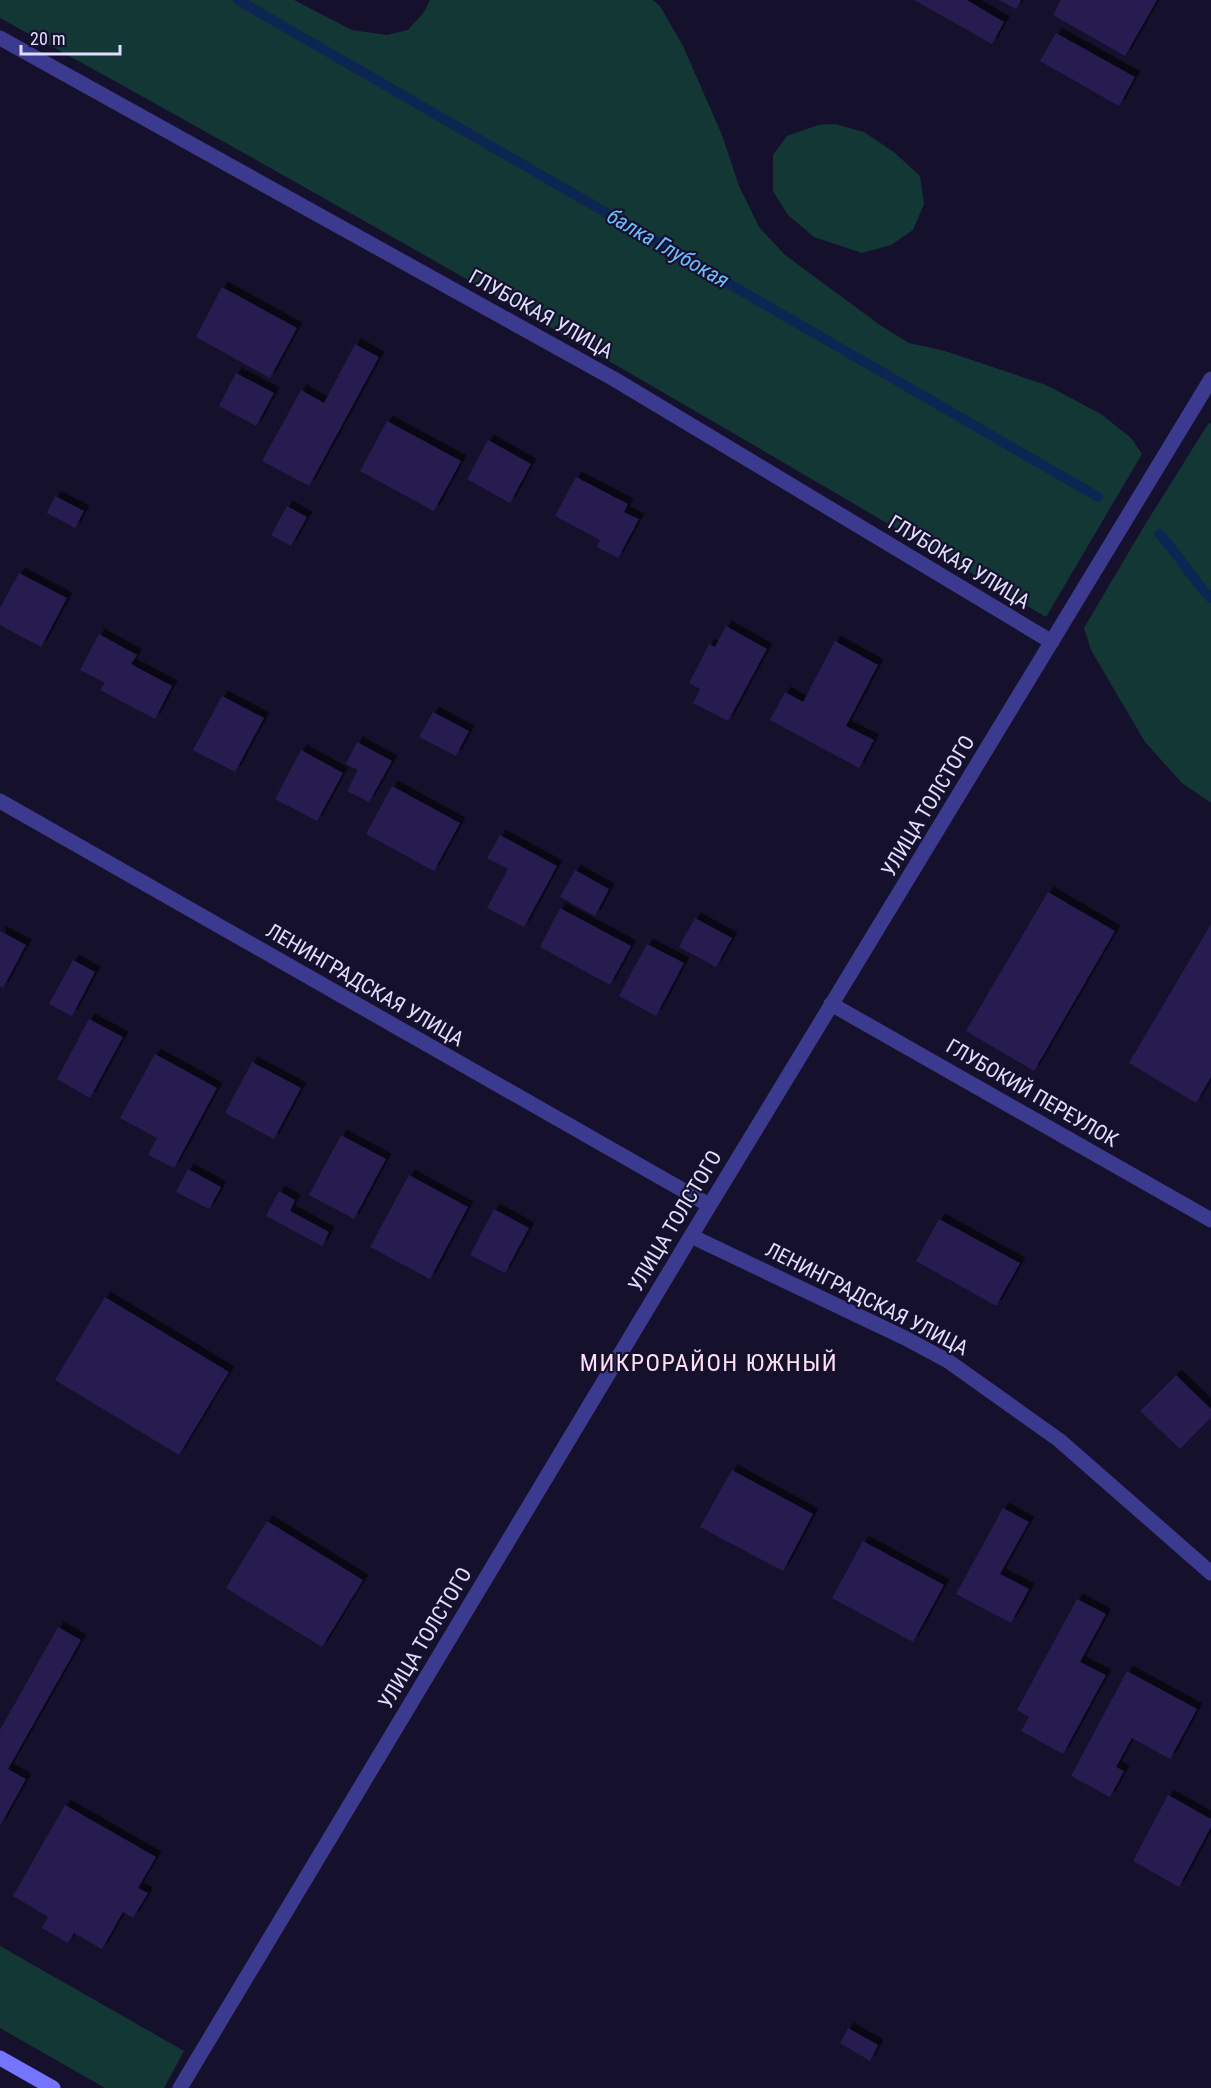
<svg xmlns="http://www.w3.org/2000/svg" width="1211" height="2088" font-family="'Roboto Condensed',sans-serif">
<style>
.green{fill:#133735}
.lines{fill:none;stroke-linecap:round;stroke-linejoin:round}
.stream{stroke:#0b2652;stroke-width:10}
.building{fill:#251c4f;filter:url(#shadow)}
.minor{stroke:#3b3a8e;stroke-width:15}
.secondary{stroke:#7474ff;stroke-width:15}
.labels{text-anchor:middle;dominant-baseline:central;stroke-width:4.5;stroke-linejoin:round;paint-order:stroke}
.street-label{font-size:21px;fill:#e0ddff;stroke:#15112d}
.water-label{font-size:22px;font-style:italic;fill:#6bbdff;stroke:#15112d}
.quarter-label{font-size:24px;letter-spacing:1.5px;fill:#ffdff4;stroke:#15112d}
</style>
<defs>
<filter id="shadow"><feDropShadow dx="5.5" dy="-5.5" stdDeviation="0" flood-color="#0009"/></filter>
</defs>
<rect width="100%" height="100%" fill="#15112d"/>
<path class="green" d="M0 0H294L352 30 387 35 408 30 424 12 430 0H653L660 6 683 46 722 135 739 186 759 227 785 255 880 325 909 343 945 351 1046 385 1101 414 1131 438 1142 454 1046 617C700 412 353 211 0 18Z
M835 124 864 132 895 153 920 176 924 204 913 230 891 245 862 253 814 237 788 215 773 191V155L787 136 818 125Z
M1211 423V803L1182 783 1145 742 1091 650 1084 628 1143 528 1208 424Z
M0 1946 184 2051 164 2088H105L0 2028Z"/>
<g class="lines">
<path class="stream" d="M238 0 1098 497
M1159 534C1179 554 1191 579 1211 598"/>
</g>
<path class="building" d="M914 0H967L1004 22 992 44Z
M999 0H1021L1016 9Z
M1061 0H1157L1125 56 1053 15Z
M1056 33 1135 77 1119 106 1040 61Z
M222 287 297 328 270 378 196 337Z
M355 344 379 357 309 486 262 461 301 390 324 403Z
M236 373 274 393 256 426 219 406Z
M387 421 461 461 434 511 360 471Z
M488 440 531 464 510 503 467 479Z
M576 477 628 504 624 512 639 519 618 558 597 547 600 540 555 516Z
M55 496 84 511 75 528 47 513Z
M287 506 307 517 291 546 271 535Z
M19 573 67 598 41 647 0 625V608Z
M726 626 767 649 728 721 693 703 700 689 689 683 709 644 715 647Z
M99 634 137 655 131 664 172 686 155 719 100 690 105 683 80 670Z
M835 641 878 665 846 726 874 740 859 768 770 720 785 692 803 702Z
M222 696 264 718 235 772 193 750Z
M433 712 469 731 456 756 419 737Z
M357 742 392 761 369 802 347 791 358 770 346 764Z
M301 750 343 773 317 821 275 799Z
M392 786 460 823 434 871 366 834Z
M500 835 557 866 524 927 487 908 508 869 487 858Z
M575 870 609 889 595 916 560 897Z
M1048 892 1115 931 1034 1071 966 1031Z
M560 908 631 946 610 985 540 947Z
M695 918 732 938 716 967 679 947Z
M1211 924V1077L1196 1103 1129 1063Z
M0 931 26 945 3 988 0 987Z
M647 944 684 963 656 1016 619 996Z
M73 960 95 972 72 1016 49 1004Z
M89 1019 123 1037 90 1098 57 1079Z
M155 1054 217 1088 174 1168 148 1155 157 1138 120 1118Z
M252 1062 301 1088 274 1139 225 1113Z
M341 1135 386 1159 354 1219 309 1195Z
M188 1169 221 1187 209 1209 176 1192Z
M409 1175 468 1207 430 1279 370 1247Z
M279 1191 295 1200 290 1211 329 1232 322 1246 266 1216Z
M494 1209 529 1228 505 1273 470 1255Z
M939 1219 1020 1263 996 1306 916 1261Z
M105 1297 229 1372 179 1455 55 1380Z
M1176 1375 1211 1409V1418L1180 1449 1140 1411Z
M732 1470 813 1514 783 1571 700 1527Z
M1003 1508 1029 1522 1000 1574 1029 1589 1011 1623 956 1594Z
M267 1521 363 1580 322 1647 226 1588Z
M863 1541 944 1585 913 1642 832 1598Z
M1077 1599 1106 1614 1080 1662 1106 1675 1063 1754 1021 1731 1029 1717 1017 1710Z
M58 1627 81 1640 8 1769 26 1779 0 1826V1730Z
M1127 1671 1197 1709 1170 1759 1132 1738 1116 1767 1124 1771 1110 1797 1071 1776Z
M1168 1795 1211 1819V1827L1179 1887 1133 1861Z
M65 1805 156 1857 138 1888 148 1893 133 1918 123 1912 102 1949 74 1933 68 1943 42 1928 48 1917 13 1896Z
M848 2028 878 2045 870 2061 840 2043Z"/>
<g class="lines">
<path class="minor" d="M0 38 614 379 1052 642
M0 801 709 1205
M831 1004 1211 1220
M691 1236 905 1338 948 1361 1059 1440 1211 1573
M180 2088 691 1236 1211 379"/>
<path class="secondary" d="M0 2058 53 2088"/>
</g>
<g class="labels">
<g class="street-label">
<text transform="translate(541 314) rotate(29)">ГЛУБОКАЯ УЛИЦА</text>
<text transform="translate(959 562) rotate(31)">ГЛУБОКАЯ УЛИЦА</text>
<text transform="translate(928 806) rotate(-59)">УЛИЦА ТОЛСТОГО</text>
<text transform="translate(365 985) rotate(30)">ЛЕНИНГРАДСКАЯ УЛИЦА</text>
<text transform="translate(1032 1093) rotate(30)">ГЛУБОКИЙ ПЕРЕУЛОК</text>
<text transform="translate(675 1221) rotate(-59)">УЛИЦА ТОЛСТОГО</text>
<text transform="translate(867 1299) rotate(27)">ЛЕНИНГРАДСКАЯ УЛИЦА</text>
<text transform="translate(425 1638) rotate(-59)">УЛИЦА ТОЛСТОГО</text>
</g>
<g class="water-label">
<text transform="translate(668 248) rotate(30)">балка Глубокая</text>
</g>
<g class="quarter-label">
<text x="709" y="1363">МИКРОРАЙОН ЮЖНЫЙ</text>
</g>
</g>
<path d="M21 45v9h99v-9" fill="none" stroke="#e0ddff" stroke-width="3"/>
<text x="30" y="45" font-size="18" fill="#e0ddff" stroke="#15112d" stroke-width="4.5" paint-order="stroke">20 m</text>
</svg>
